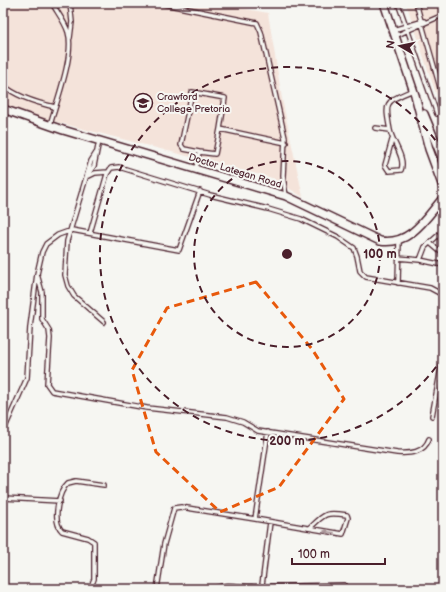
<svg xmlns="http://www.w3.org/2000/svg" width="446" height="592" font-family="'Balsamiq Sans',sans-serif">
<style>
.built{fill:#f4e3da}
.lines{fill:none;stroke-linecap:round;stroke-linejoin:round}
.service-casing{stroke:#4a1f2b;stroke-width:6}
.minor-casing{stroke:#4a1f2b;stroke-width:10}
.service{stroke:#f6f6f2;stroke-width:3.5}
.minor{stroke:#f6f6f2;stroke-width:7}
.oneway{fill:#a99598}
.marked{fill:none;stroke:#e8590c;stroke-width:3;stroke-dasharray:8 5;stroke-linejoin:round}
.ring{fill:none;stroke:#4a1f2b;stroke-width:2;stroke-dasharray:7 5}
.labels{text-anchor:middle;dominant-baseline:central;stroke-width:4;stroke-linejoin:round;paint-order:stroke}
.poi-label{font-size:10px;fill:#4a1f2b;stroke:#f6f6f2;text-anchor:start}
.street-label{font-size:10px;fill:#4a1f2b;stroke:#f6f6f2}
.centre{fill:#4a1f2b;stroke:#f6f6f2;stroke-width:2}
.ring-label{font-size:12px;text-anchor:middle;font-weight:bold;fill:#4a1f2b;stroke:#f6f6f2;stroke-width:4;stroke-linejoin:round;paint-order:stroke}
</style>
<rect width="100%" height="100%" fill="#f6f6f2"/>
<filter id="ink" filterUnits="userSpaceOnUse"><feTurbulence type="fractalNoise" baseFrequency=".025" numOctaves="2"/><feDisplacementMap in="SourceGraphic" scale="8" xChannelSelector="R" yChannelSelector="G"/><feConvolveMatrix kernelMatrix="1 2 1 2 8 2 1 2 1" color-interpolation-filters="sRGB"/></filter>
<g filter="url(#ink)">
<path class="built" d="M3 3H213L268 13 282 99 303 197 272 178 3 108Z
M406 3H443V113L430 76Z"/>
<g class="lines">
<defs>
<path id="service" d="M159 3 257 23 261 32 285 138 283 176 286 196
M398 3 437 114
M416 3 443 98
M393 30 424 21
M395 36 443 15
M70 38 72 22 70 3
M3 85C17 97 37 103 55 107
M50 125C56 103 75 54 68 32 65 22 57 12 52 3
M375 128 390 130C384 100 386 102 413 90
M390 130C392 142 406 158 401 170L389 171 385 165 392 140
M199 152 215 154 220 129
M96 153 91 161 67 241 65 275 68 286 74 296 104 322
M196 169 199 152 184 149 181 145 192 92 225 98 220 129 286 143
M88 174 94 166 99 141
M89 176 95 173 108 172
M90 233 107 174 111 168 119 167 210 195 268 209 301 219 338 237 354 248 357 256 360 271 366 277 430 288 443 295
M430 243 443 254
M398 258 420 260 443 265
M420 260 425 247 443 231
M37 274 42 292V319L49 330 50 338 47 384 52 391 147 408 227 417 243 422 258 431 397 453C410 454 424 453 429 439
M398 283 399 240
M432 416 443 357
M3 432 27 378 30 327 37 274 42 252 46 244 58 235 72 230 179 250 200 191
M268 432 255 519 343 534 348 518 347 515C325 512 325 513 310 528
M3 498 60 501
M262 585 270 522
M90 589 94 579V542L88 538 62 531C52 521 58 492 68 483L76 481 104 485
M157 589 164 544 174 508 181 507 255 519
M214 589C225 583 235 586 247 587L344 585"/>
<path id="minor" d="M384 3 415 95 429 149 443 187
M3 109 63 130 286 196 380 241C410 246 426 218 443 198
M424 114 443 160"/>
</defs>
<use href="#service" class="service-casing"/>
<use href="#minor" class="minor-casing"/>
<use href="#service" class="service"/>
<use href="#minor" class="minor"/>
</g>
<defs><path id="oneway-solid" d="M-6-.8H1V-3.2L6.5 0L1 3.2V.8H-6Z"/></defs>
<use class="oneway" href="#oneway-solid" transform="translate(329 532) rotate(-170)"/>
</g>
<path class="marked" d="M256 282 312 349 344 399 279 487 220 512 156 452 132 370 167 308Z"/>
<g class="ring">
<circle cx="287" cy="254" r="93"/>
<path d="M443 357A187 187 0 1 1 443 151"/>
</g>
<defs>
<symbol id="school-ring" viewBox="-11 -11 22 22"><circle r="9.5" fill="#f6f6f2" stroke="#4a1f2b" stroke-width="1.5"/><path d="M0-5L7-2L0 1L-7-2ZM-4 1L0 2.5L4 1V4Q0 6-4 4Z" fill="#4a1f2b"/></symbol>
</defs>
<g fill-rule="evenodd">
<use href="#school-ring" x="132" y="92" width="22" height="22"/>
</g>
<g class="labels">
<g class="poi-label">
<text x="157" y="97">Crawford<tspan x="157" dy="12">College Pretoria</tspan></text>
</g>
<g class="street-label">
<text transform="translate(235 171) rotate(17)">Doctor Lategan Road</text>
</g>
</g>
<circle cx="287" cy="254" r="6" class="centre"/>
<g class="ring-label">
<text x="380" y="258">100 m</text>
<text x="287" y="445">200 m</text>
</g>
<rect width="446" height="592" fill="none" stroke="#f6f6f2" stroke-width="16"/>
<rect x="8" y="8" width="430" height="576" fill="none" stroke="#4a1f2b" stroke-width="1.5" filter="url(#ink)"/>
<g transform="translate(400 46) rotate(279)" stroke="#f6f6f2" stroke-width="3" paint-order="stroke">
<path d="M0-3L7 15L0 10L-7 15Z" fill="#4a1f2b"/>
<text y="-6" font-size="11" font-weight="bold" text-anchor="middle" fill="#4a1f2b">N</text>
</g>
<path d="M292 558v6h93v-6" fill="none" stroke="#4a1f2b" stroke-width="2"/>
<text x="298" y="558" font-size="12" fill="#4a1f2b" stroke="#f6f6f2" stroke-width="3" paint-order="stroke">100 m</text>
</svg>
